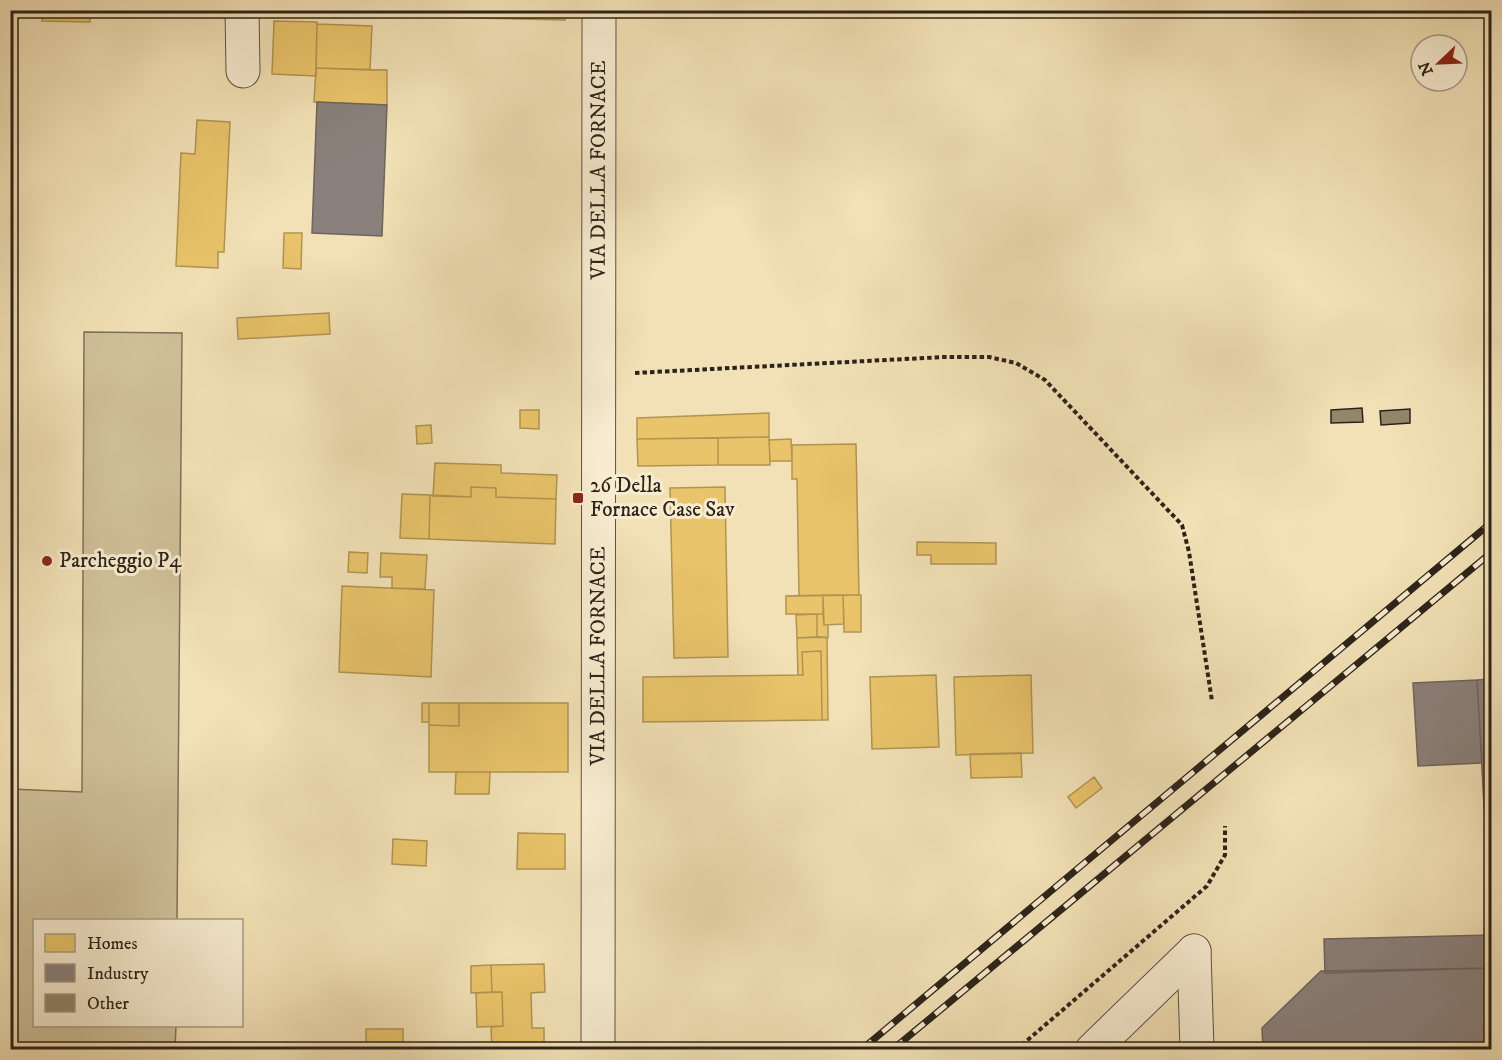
<svg xmlns="http://www.w3.org/2000/svg" width="1502" height="1060" font-family="'IM FELL DW Pica',serif">
<style>
.green{fill:#d0c19b;stroke:#7e725a;stroke-width:1.5}
.homes{fill:#e9c46a;stroke:#b09452;stroke-width:1.5}
.industry{fill:#8a817c;stroke:#6e655e;stroke-width:1.5}
.building{fill:#93866b;stroke:#2c2319;stroke-width:1.5}
.lines{fill:none;stroke-linecap:round;stroke-linejoin:round}
.minor-casing{stroke:#5e5240;stroke-width:35}
.path{stroke:#2c2319;stroke-width:4;stroke-dasharray:4.5 3;stroke-linecap:butt}
.minor{stroke:#f7ecd0;stroke-width:33}
.rail-casing{stroke:#2c2319;stroke-width:7}
.rail{stroke:#f7ecd0;stroke-width:4.5;stroke-dasharray:14;stroke-linecap:butt}
.poi-dot{fill:#8f2418;stroke:#f7ecd0;stroke-width:2}
.labels{text-anchor:middle;dominant-baseline:central;stroke-width:6;stroke-linejoin:round;paint-order:stroke}
.street-label{font-size:21px;fill:#2c2319;stroke:#f7ecd0}
.poi-label{font-size:21px;fill:#2c2319;stroke:#f7ecd0;text-anchor:start}
</style>
<rect width="100%" height="100%" fill="#f2e1b6"/>
<filter id="stains"><feTurbulence type="fractalNoise" baseFrequency=".00333" numOctaves="4"/><feColorMatrix values="0 0 0 0 .2 0 0 0 0 .09 0 0 0 0 .02 0 0 0 .5 -.17"/></filter>
<radialGradient id="worn" r=".72"><stop offset=".6" stop-color="#630" stop-opacity="0"/><stop offset="1" stop-color="#630" stop-opacity=".3"/></radialGradient>
<path class="green" d="M84 332 182 333 177 920H34V1026H176L175 1049H11V789L82 792Z"/>
<path class="homes" d="M42 10H90V22L42 21Z
M373 10H565V20L372 16Z
M274 21 317 22 316 76 272 74Z
M317 24 372 26 370 70 316 68Z
M316 68 387 70V105L314 102Z
M197 120 230 122 224 252H218V268L176 266 181 153 195 154Z
M284 233H302L301 269 283 268Z
M329 313 330 334 238 339 237 318Z
M520 410H539V429L520 428Z
M769 413V437L637 439V418Z
M431 425 432 443 417 444 416 426Z
M769 437 770 465H718V438Z
M718 438V465L638 466 637 439Z
M791 439 792 461H770L769 440Z
M856 444 859 595 799 596 797 479H792V445Z
M435 463 501 465V473L557 475 556 499 496 497V488L471 487V497L433 496Z
M471 487 496 488V497L556 499 555 544 429 539 430 495 471 497Z
M725 487 728 657 674 658 670 488Z
M402 494 430 495 429 539 400 538Z
M917 542 996 543V564H931V555H917Z
M349 552 368 553 367 573 348 572Z
M381 553 427 555 425 589 392 588V577H380Z
M342 586 434 590 431 677 339 672Z
M823 595V614H786V596Z
M823 595H843L844 624 824 625Z
M843 595H861V632H844Z
M817 614H823L824 625H828V638L817 637Z
M817 614V637L797 638 796 615Z
M827 637 828 720H822L821 651 802 652 803 675H798L797 638Z
M821 651 822 720 643 722V677L803 675 802 652Z
M936 675 939 747 872 749 870 677Z
M1031 675 1033 753 956 755 954 677Z
M422 703H429V722H422Z
M429 703H459V726L429 725Z
M459 703H568V772H429V725L459 726Z
M1021 753 1022 777 971 778 970 754Z
M456 772H490L489 794H455Z
M1094 777 1102 788 1076 808 1068 797Z
M518 833 565 834V869H517Z
M393 839 427 841 426 866 392 864Z
M544 964 545 992 531 993 532 1028H544V1050H492L491 1027 503 1026 502 992H492L491 965Z
M491 965 492 992 471 993V966Z
M502 992 503 1026 477 1027 476 993Z
M366 1029H403V1050H366Z"/>
<path class="industry" d="M317 102 387 105 382 236 312 233Z
M1492 679V804L1484 805 1477 680Z
M1477 680 1482 763 1418 766 1413 683Z
M1492 804V858H1487L1484 805Z
M1492 935V968L1325 973 1324 939Z
M1492 968V1050H1263L1262 1028 1321 971Z"/>
<path class="building" d="M1362 408 1363 422 1331 423V410Z
M1410 409V423L1381 425 1380 411Z"/>
<g class="lines">
<defs>
<g id="minor">
<path d="M242 10 243 71"/>
<path d="M1194 951 1197 1050"/>
<path id="s1" d="M598 1050 599 10"/>
<path d="M1092 1050 1194 951"/>
</g>
</defs>
<use href="#minor" class="minor-casing"/>
<path class="path" d="M635 373 944 357H989L1016 363 1045 380 1182 525 1189 552 1212 701
M1016 1050 1207 886 1225 855V826"/>
<use href="#minor" class="minor"/>
<defs>
<path id="rail" d="M861 1050 1492 522
M892 1050 1492 552"/>
</defs>
<use href="#rail" class="rail-casing"/>
<use href="#rail" class="rail"/>
</g>
<g class="poi-dot">
<rect x="572" y="492" width="12" height="12" rx="3"/>
<circle cx="47" cy="561" r="6"/>
</g>
<g class="labels">
<g class="street-label">
<text stroke="none"><textPath href="#s1" startOffset="880">VIA DELLA FORNACE</textPath></text>
<text stroke="none"><textPath href="#s1" startOffset="394">VIA DELLA FORNACE</textPath></text>
</g>
<g class="poi-label">
<text x="590" y="486">26 Della<tspan x="590" dy="24">Fornace Case Sav</tspan></text>
<text x="59" y="561">Parcheggio P4</text>
</g>
</g>
<rect width="1502" height="1060" fill="none" stroke="#f2e1b6" stroke-width="36"/>
<rect x="12" y="12" width="1478" height="1036" fill="none" stroke="#2c2319" stroke-width="3"/>
<rect x="18" y="18" width="1466" height="1024" fill="none" stroke="#2c2319" stroke-width="1.5"/>
<rect x="33" y="919" width="210" height="108" fill="#f7ecd0" stroke="#a69c87" stroke-width="1.5"/>
<rect x="45" y="934" width="30" height="18" fill="#e9c46a" stroke="#a69c87" stroke-width="1.5"/>
<text x="87" y="949" font-size="18" fill="#2c2319">Homes</text>
<rect x="45" y="964" width="30" height="18" fill="#8a817c" stroke="#a69c87" stroke-width="1.5"/>
<text x="87" y="979" font-size="18" fill="#2c2319">Industry</text>
<rect x="45" y="994" width="30" height="18" fill="#93866b" stroke="#a69c87" stroke-width="1.5"/>
<text x="87" y="1009" font-size="18" fill="#2c2319">Other</text>
<g transform="translate(1439 63) rotate(247)"><circle r="28" fill="#f7ecd0" stroke="#a69c87" stroke-width="1.5"/>
<path d="M0-4.5L10 22L0 15L-10 22Z" fill="#8f2418"/>
<text y="-9" font-size="16" font-weight="bold" text-anchor="middle" fill="#2c2319">N</text>
</g>
<rect width="100%" height="100%" filter="url(#stains)"/>
<rect width="100%" height="100%" fill="url(#worn)"/>
</svg>
